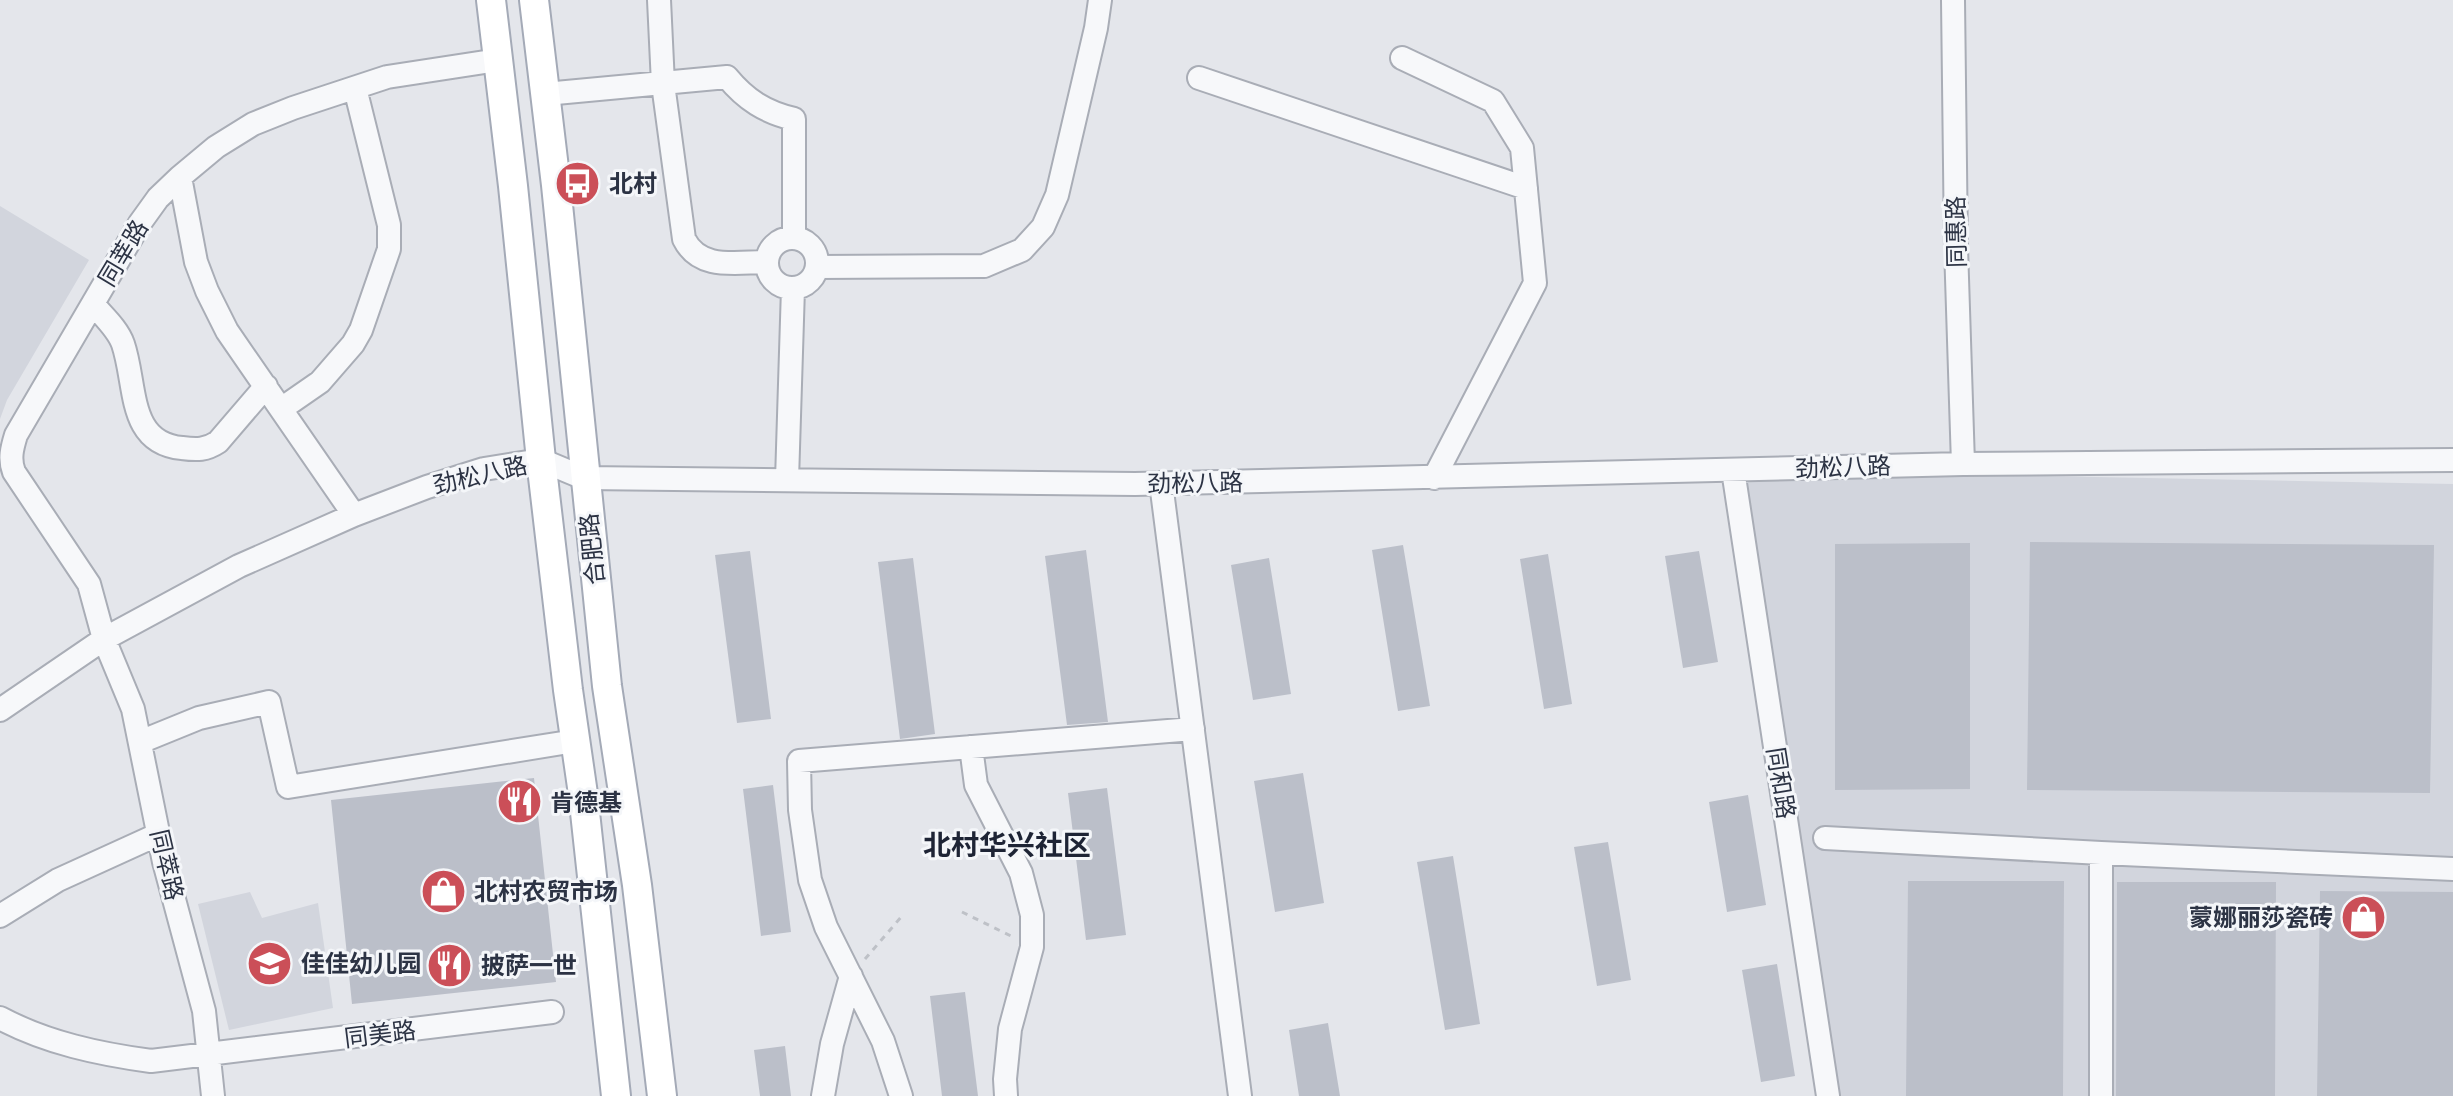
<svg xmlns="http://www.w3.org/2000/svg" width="2453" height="1096" font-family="Cabin,'Noto Sans SC',sans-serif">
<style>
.built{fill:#d2d5dd}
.building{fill:#bbbfc9}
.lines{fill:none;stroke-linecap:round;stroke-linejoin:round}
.minor-casing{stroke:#a9adb6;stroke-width:26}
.major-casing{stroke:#a4aab7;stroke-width:32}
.path{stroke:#bec1c7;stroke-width:3;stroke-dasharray:6 6;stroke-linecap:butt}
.minor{stroke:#f7f8fa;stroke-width:22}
.major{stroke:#fff;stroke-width:28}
.labels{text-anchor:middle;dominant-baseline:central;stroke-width:6;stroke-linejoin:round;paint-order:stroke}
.poi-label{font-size:24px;font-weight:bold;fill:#2c3344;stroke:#f4f6f9;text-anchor:start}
.street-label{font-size:24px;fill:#2c3344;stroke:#f4f6f9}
.quarter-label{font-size:28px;font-weight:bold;fill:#1e2435;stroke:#f4f6f9}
</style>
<rect width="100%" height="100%" fill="#e4e6eb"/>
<path class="built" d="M0 206 89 260 7 400 0 419Z
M1733 470 2453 484V1096H1829Z
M250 892 262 918 318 903 333 1008 229 1030 198 904Z"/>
<path class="building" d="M2030 542 2434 545 2430 793 2027 790Z
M1970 543V789L1835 790V544Z
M1403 545 1430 706 1398 711 1372 550Z
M1086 550 1108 722 1067 725 1045 556Z
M750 551 771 719 737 723 715 555Z
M1699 551 1718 662 1683 668 1665 556Z
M1548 554 1572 704 1544 709 1520 559Z
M913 558 935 734 900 739 878 562Z
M1269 558 1291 694 1253 700 1231 565Z
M1303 773 1324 903 1275 912 1254 781Z
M534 778 556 982 352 1004 331 800Z
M773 785 791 932 761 936 743 789Z
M1107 788 1126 935 1086 940 1068 793Z
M1748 795 1766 905 1727 912 1709 802Z
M1608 842 1631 980 1597 986 1574 847Z
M1453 856 1480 1024 1445 1030 1417 862Z
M1908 881H2064L2063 1096H1906Z
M2117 882H2276L2275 1096H2116Z
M2320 891 2453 892V1096H2317Z
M1777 964 1795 1076 1761 1082 1742 970Z
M965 992 978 1096H942L930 996Z
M1328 1023 1340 1096H1299L1289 1030Z
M785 1046 791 1096H760L754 1050Z"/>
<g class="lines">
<defs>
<path id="minor" d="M659 0 663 84 684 239C700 271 736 262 767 262
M1953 0 1956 247 1963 464
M1402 58 1493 101 1522 148 1535 283 1434 478
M1199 78 1526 188
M545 94 727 77C746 100 765 112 794 119V237
M180 177 196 262 207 291 227 331 354 515
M767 263a25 25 0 1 1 50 0a25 25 0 1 1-50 0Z
M817 267 984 266 1022 250 1043 227 1057 195 1096 28 1100 0
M93 304C103 316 118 329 123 344 137 385 127 443 182 448 197 450 206 450 218 442L266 386
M281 409 320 382 353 344 361 330 389 249V225L355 88
M1733 470 1828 1096
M787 480 793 288
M1161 483 1240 1096
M0 710 104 639 239 566 354 515 427 487 484 469 541 460 584 478 1135 484 1963 464 2453 460
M140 742 199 718 269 702 288 787 575 741
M971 747 976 785 1021 873 1032 915V947L1010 1029 1005 1079 1006 1096
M1825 838 2101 853 2453 869
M2101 853V1096
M0 916 58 880 159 834
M0 1018C47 1043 99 1054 151 1061L552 1012
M213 1096 204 1011 164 862 133 709 104 639 89 584 14 472C9 459 12 448 16 435L140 223 158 198 180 177 216 147 253 124 293 108 387 77 498 60
M823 1096 832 1044 851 976
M901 1096 883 1041 826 927 810 880 800 810 799 761 1193 729"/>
<path id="major" d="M491 0 513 186 541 460 568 690 583 794 616 1096
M534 0 556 185 607 686 637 885 662 1096"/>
</defs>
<use href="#minor" class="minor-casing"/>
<use href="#major" class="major-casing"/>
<path class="path" d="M962 912 1013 937
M865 959 902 916"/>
<use href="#minor" class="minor"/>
<use href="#major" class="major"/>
</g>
<defs>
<symbol id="bus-disc" viewBox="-11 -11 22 22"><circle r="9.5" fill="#cb4f58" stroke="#f4f6f9"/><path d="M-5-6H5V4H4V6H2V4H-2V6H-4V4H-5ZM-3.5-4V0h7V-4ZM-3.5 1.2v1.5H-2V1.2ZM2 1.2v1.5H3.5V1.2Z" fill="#fff"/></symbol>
<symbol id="restaurant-disc" viewBox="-11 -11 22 22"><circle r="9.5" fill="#cb4f58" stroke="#f4f6f9"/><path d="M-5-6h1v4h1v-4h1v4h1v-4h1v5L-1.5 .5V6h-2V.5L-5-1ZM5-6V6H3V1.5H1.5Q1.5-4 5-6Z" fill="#fff"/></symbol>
<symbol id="shop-disc" viewBox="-11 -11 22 22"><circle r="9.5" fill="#cb4f58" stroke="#f4f6f9"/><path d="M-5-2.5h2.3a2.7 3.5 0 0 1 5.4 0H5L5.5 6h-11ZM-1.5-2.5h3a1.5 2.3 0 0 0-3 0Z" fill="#fff"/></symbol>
<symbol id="school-disc" viewBox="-11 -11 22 22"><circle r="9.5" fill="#cb4f58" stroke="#f4f6f9"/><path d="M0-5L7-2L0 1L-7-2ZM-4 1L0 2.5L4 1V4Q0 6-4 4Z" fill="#fff"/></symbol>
</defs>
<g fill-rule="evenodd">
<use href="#bus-disc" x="552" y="158" width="51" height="51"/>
<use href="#restaurant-disc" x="494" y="776" width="51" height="51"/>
<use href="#shop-disc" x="418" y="866" width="51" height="51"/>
<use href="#shop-disc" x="2338" y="892" width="51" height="51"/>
<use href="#school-disc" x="244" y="938" width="51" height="51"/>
<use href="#restaurant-disc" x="424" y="940" width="51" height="51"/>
</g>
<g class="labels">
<g class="poi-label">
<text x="609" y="183">北村</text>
<text x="550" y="802">肯德基</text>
<text x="474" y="891">北村农贸市场</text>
<text x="2333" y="917" text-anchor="end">蒙娜丽莎瓷砖</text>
<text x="301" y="963">佳佳幼儿园</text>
<text x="481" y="965">披萨一世</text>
</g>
<g class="street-label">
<text transform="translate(1956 232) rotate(-91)">同惠路</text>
<text transform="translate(123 253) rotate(-59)">同莘路</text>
<text transform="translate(1843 467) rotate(-2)">劲松八路</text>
<text transform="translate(480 475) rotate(-13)">劲松八路</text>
<text transform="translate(1195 483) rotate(-1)">劲松八路</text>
<text transform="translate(592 549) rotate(-96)">合肥路</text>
<text transform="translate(1781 783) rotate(81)">同和路</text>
<text transform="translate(167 865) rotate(77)">同萃路</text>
<text transform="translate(380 1034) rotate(-7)">同美路</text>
</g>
<g class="quarter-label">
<text x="1007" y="845">北村华兴社区</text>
</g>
</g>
</svg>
